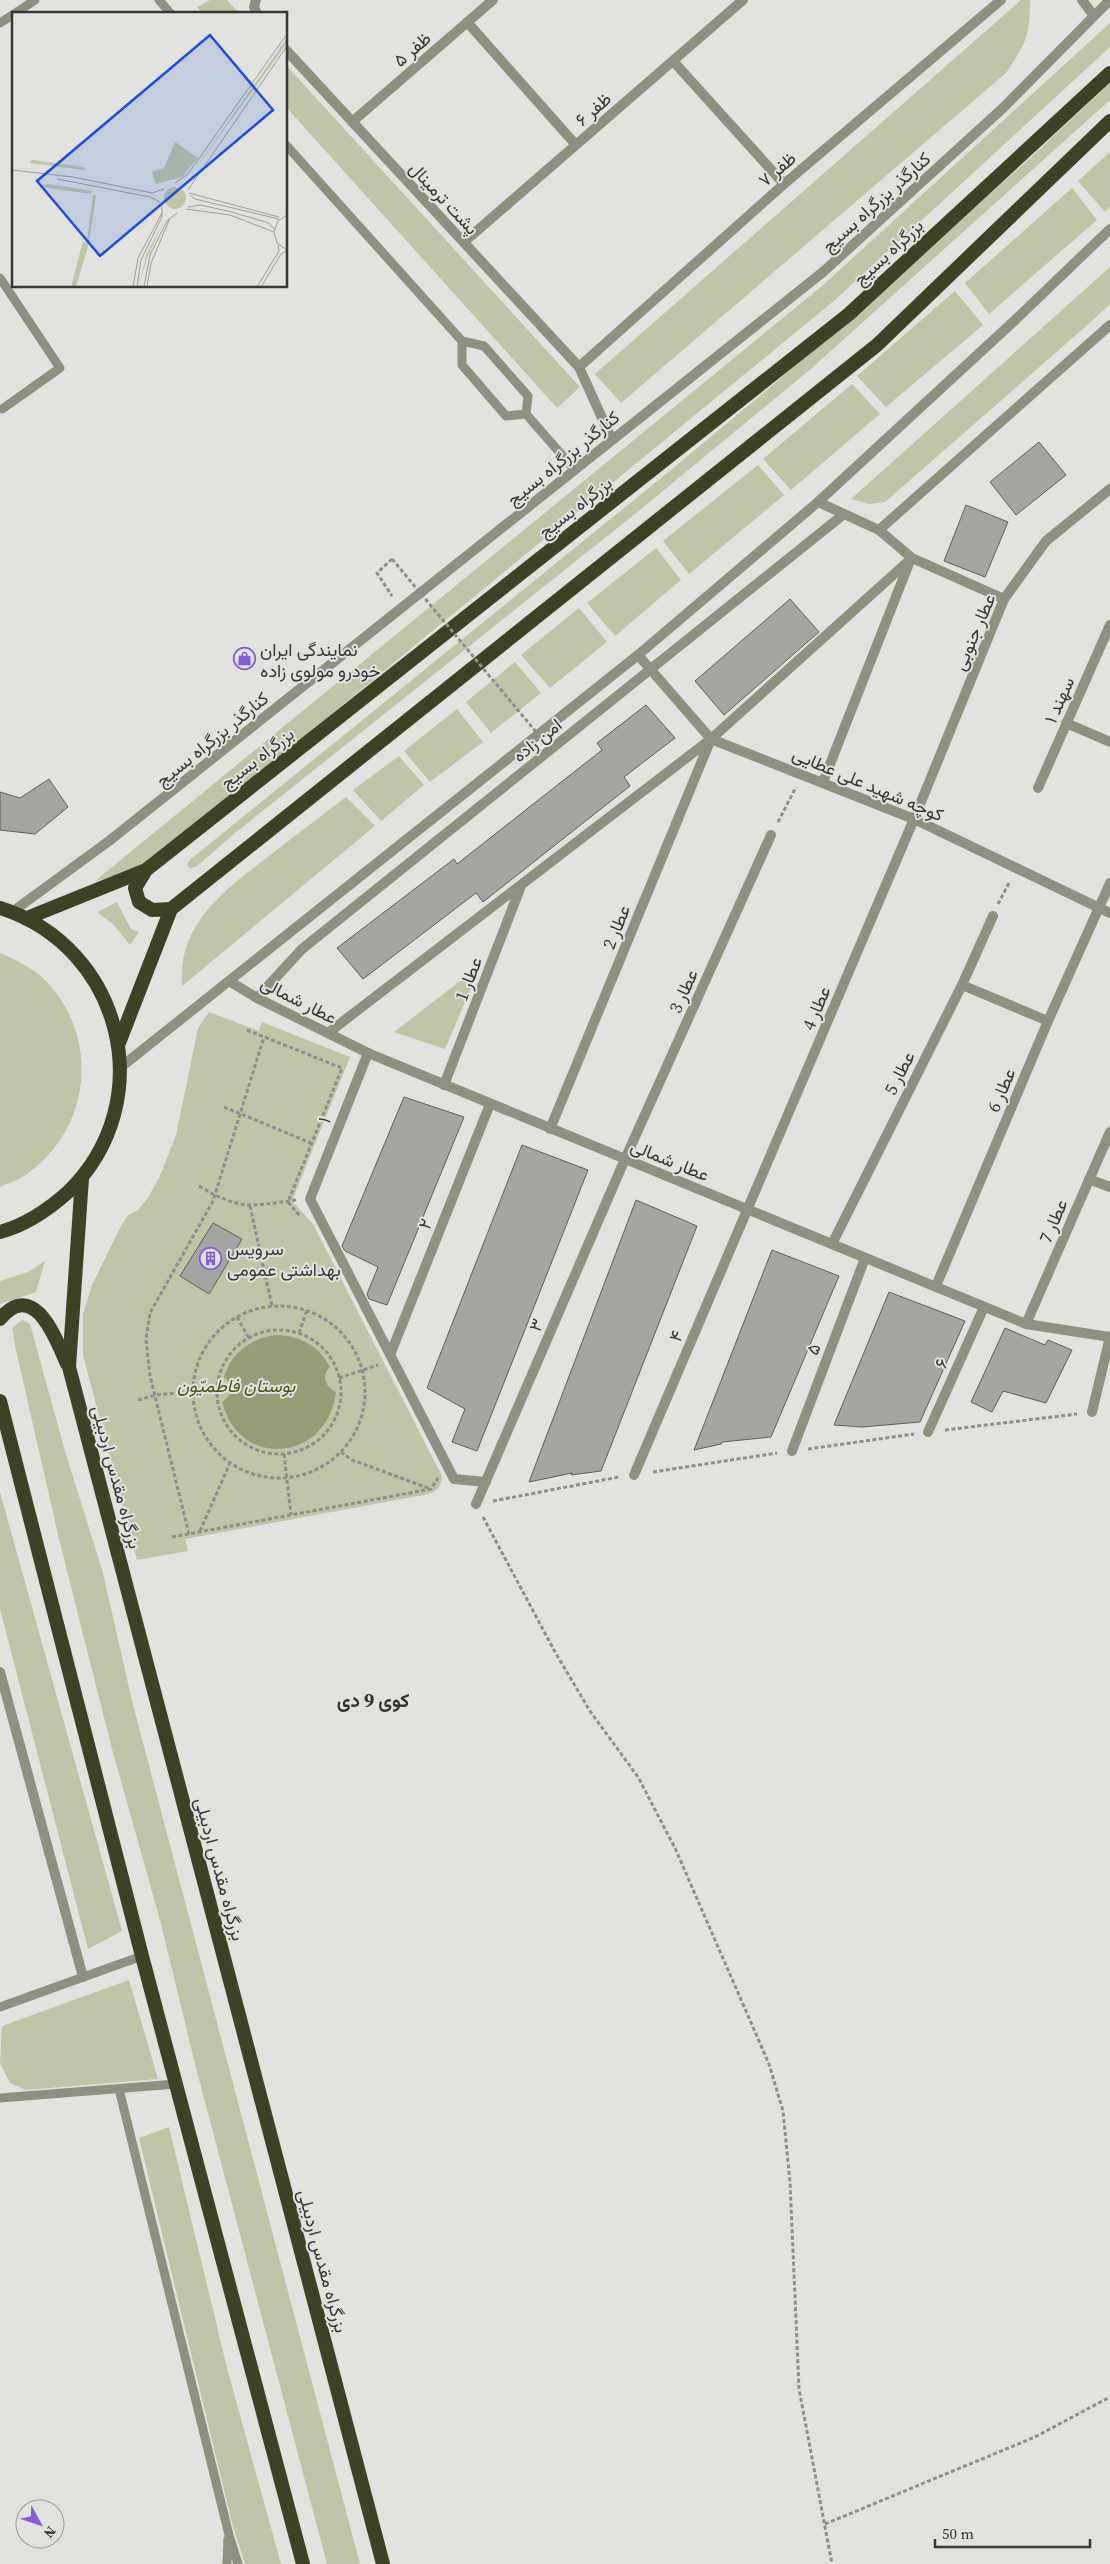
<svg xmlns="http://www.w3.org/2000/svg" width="1110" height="2564" font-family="'Source Serif 4',Vazirmatn,serif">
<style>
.green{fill:#c0c5a8}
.water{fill:#969c77}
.building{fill:#a5a6a1;stroke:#5e5e5a}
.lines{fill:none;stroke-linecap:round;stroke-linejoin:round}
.path{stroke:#8d8e8a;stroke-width:3;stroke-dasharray:4 2.5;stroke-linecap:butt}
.service{stroke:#8e9181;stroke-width:9}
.minor{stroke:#8e9181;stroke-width:10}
.tertiary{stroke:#8e9181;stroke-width:10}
.trunk{stroke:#3e4224;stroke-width:14}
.path-bridge{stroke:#8d8e8a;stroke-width:3;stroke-dasharray:4 2.5;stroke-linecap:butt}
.labels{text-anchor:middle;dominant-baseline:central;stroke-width:4;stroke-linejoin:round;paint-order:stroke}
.street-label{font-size:18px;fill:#373735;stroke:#e2e3de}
.poi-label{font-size:18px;fill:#373735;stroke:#e2e3de;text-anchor:start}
.park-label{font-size:18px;font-style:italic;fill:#4b5215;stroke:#e2e3de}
.neighbourhood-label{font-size:19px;font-weight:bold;fill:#31322e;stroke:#e2e3de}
.inset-road{fill:none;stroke:#9e9e9a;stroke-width:1}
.view{fill:#1d4ed8;fill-opacity:0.15;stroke:#1d4ed8;stroke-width:2.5}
.inset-edge{fill:none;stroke:#373735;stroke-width:2.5}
</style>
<rect width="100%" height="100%" fill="#e2e3de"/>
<path class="green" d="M210 0H227L240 14H203L197 7Z
M1021 0H1030C1030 37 1026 43 1006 73L621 403 595 374Z
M1110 23V47L835 300 183 836C152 860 135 873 95 881L822 286Z
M286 65 580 387 557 408 286 107Z
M1110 83V100L813 367 640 510 235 833 196 867 189 868 187 864 191 859 677 465 775 383 1026 162Z
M1110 152V207L1105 212 1078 181Z
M1072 188 1097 220 989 314 965 283Z
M1110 267V304L1093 320 885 502 869 504 851 499Z
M955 291 983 325 886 407 857 376Z
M852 384 880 414 791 490 763 459Z
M758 465 784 495 689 574 663 541Z
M656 548 681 580 615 636 587 603Z
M579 608 607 642 550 688 521 655Z
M515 662 541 693 491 733 466 702Z
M457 709 483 742 430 782 404 751Z
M399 756 424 785 381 821 353 790Z
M346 797 375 826 182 986C177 922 228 888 273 853 297 834 322 815 346 797Z
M117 902 131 929 139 932 130 945 113 924 97 912Z
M0 953C17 960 35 969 48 983 101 1041 90 1132 24 1176 17 1181 8 1183 0 1187Z
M481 965 445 1049 394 1032Z
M209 1012 259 1031 262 1022 350 1057 292 1201 313 1224 442 1476C441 1486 438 1490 429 1494L185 1539 188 1551 137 1560 83 1355V1314L92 1285 121 1226 128 1215 138 1210 147 1199 159 1178 176 1135 198 1028Z
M45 1261 36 1292 0 1304V1281L28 1272Z
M22 1320 30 1324 65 1451 103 1573 132 1701 360 2564H327L195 2064 160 1920 112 1749 59 1539 16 1350 12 1328Z
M0 1492 122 1931 88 1949 0 1609Z
M129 1980 158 2079 26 2090 10 2083 0 2063 2 2026Z
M169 2127 227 2368 281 2564H245L233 2527 139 2138Z"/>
<path class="water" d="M275 1335C298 1335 319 1345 330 1367 321 1376 325 1386 336 1392 328 1461 240 1471 222 1402 233 1395 234 1384 224 1377 232 1352 250 1339 275 1335Z"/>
<path class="building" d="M1039 442 1066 475 1016 515 990 482Z
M966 505 1008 522 985 577 944 561Z
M790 599 819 632 724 715 695 681Z
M646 705 675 738 624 777 630 786 483 902 476 893 363 979 337 948 454 859 457 864 602 750 597 743Z
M49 779 68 807 35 834 0 830V792L20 798Z
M404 1097 464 1117 387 1305 369 1299 367 1294 378 1267 345 1251 342 1246Z
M522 1145 588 1170 477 1451 452 1442 465 1409 427 1388Z
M636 1200 697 1226 601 1471 571 1475 572 1473 529 1482Z
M213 1223 242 1239 209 1294 180 1276Z
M772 1250 839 1276 771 1437 722 1442 721 1444 694 1450Z
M889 1292 965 1321 920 1422 862 1427 834 1425Z
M1005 1328 1045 1345 1048 1340 1072 1350 1046 1403 1003 1391 992 1412 971 1402Z"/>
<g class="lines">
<path class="path" d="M392 559 377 573 392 596
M778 822 796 787
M998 904 1010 881
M247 1030 342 1068 288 1202 299 1215
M224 1107 311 1143
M199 1186C241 1211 251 1206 296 1200
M250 1206 272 1306
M193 1392a86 86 0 1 1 172 0a86 86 0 1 1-172 0Z
M237 1317 249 1338
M217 1392a62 62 0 1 1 124 0a62 62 0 1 1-124 0Z
M299 1333 307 1310
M339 1378 378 1365
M138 1400 155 1395 217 1390
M945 1430 1077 1414
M808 1449 914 1434
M341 1452 352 1460 431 1489
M284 1454 291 1515
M653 1472 777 1453
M493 1501 619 1477
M483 1517 555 1652 590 1711 638 1777 675 1848 769 2064 783 2111 790 2182 799 2389 832 2564
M200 1531 230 1463
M189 1534 150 1376 146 1339 150 1313 213 1201 264 1037
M172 1537 431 1489 438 1478
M825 2524 1035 2437 1110 2397"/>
<path class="service" d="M159 0 171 14
M14 14 35 0
M0 23 14 14
M286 145 462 341 484 346 528 396 526 414 575 470
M0 278 60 368 2 409
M462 341V365L506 416 526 414
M0 2007 142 1956
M119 2089 229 2535 238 2564
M0 2098 176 2084
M227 2564 228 2539"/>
<path class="minor" d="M256 0 254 7 257 14
M467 22 576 145
M286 50 579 367 612 440
M673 61 784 184
M352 122 493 0
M464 242 743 0
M579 367 784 184 1001 0
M818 502 879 530 912 558 1004 599
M879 530 1110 325
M638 655 711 739 914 819 1110 913
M1066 723 1110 742
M823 782 910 561
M1038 788 1110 625
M962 985 1048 1021
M257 998 302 949 844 514
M328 1033 711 739 912 558
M368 1053 310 1199 454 1479 486 1482
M444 1085 521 886
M550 1129 711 739
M1089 1179 1110 1187
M832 1244 962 985 993 916
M936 1286 1048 1021 1110 883
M1026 1324 1110 1132
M390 1355 490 1104
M1092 1412 1110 1337
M928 1432 984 1307
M792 1451 865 1258
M634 1475 914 819 1004 599 1046 541 1110 489
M476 1504 625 1159 771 835
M0 1672 83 1977"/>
<path class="tertiary" d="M1082 0 1094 16
M12 912 109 841 823 272 1003 108 1110 0
M229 981 257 998 368 1053 1026 1324 1110 1337
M121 1067 638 655 818 502 1013 322 1110 229"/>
<path class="trunk" d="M146 870 135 888 139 902 152 910 171 909
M0 908C123 947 161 1102 68 1192 48 1210 26 1225 0 1232
M27 918 146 870 849 314 1110 73
M119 1043 171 909 877 345 1110 121
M82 1178 69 1367 383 2564
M0 1319C34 1278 56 1339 67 1364
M0 1401 142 1956 303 2564"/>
<path class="path-bridge" d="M392 559 547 745"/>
</g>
<defs>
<symbol id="shop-ring" viewBox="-11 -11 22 22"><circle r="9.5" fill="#e2e3de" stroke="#855dd8" stroke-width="1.5"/><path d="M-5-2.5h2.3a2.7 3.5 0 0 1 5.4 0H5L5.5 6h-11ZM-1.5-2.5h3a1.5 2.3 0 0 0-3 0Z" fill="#855dd8"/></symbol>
<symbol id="building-ring" viewBox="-11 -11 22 22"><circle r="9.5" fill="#e2e3de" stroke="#855dd8" stroke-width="1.5"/><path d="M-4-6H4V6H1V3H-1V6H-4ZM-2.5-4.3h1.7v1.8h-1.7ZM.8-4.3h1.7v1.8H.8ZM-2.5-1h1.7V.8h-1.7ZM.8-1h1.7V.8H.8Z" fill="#855dd8"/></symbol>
</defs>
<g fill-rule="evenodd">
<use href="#shop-ring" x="232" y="646" width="25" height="25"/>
<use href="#building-ring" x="198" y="1246" width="25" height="25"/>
</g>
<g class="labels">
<g class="street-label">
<text transform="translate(412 49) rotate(-41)">ظفر ۵</text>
<text transform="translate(593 109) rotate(-41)">ظفر ۶</text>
<text transform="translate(777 169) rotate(-41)">ظفر ۷</text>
<text transform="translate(444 198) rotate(47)">پشت ترمینال</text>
<text transform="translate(876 202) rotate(-42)">کنارگذر بزرگراه بسیج</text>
<text transform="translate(888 252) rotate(-43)">بزرگراه بسیج</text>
<text transform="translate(563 458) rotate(-39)">کنارگذر بزرگراه بسیج</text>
<text transform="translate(575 507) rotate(-38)">بزرگراه بسیج</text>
<text transform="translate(974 632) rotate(-67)">عطار جنوبی</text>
<text transform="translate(1059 700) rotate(-66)">سهند ۱</text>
<text transform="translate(212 739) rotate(-39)">کنارگذر بزرگراه بسیج</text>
<text transform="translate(537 740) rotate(-39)">امن زاده</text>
<text transform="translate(257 758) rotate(-38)">بزرگراه بسیج</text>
<text transform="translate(868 784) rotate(23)">کوچه شهید علی عطایی</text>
<text transform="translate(616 927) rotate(-68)">عطار 2</text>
<text transform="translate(468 979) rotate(-69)">عطار 1</text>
<text transform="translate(683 991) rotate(-66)">عطار 3</text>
<text transform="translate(299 1000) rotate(27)">عطار شمالی</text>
<text transform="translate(816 1008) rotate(-67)">عطار 4</text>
<text transform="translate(899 1073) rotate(-63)">عطار 5</text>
<text transform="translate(1001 1090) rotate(-67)">عطار 6</text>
<text transform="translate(324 1120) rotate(-68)">۱</text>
<text transform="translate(670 1160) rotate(22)">عطار شمالی</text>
<text transform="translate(1053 1221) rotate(-67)">عطار 7</text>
<text transform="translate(425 1224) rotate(-68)">۲</text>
<text transform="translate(536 1325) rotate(-67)">۳</text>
<text transform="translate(676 1336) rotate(-67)">۴</text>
<text transform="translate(813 1349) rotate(-69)">۵</text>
<text transform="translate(941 1363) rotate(-66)">۶</text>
<text transform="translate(117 1477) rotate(75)">بزرگراه مقدس اردبیلی</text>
<text transform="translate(220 1869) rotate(75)">بزرگراه مقدس اردبیلی</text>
<text transform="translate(323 2261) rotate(75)">بزرگراه مقدس اردبیلی</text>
</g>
<g class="poi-label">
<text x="260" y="649">نمایندگی ایران<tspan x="260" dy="21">خودرو مولوی زاده</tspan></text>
<text x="227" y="1248">سرویس<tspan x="227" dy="21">بهداشتی عمومی</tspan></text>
</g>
<g class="park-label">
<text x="236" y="1385">بوستان فاطمیّون</text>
</g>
<g class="neighbourhood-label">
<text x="373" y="1700">کوی 9 دی</text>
</g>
</g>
<g transform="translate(12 12)">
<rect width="275" height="275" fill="#e2e3de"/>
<path d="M275 26V31L257 56 176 167ZM163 130 186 146 170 165 144 172 140 160 152 156ZM20 148 72 155 73 158 17 151ZM36 172 80 179 79 182 29 175ZM152 186a11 11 0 1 1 22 0a11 11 0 1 1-22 0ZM81 183H84L77 230 75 229ZM153 207 135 246 127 275 134 243ZM71 229 77 231 64 275H59Z" fill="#c0c5a8"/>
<path class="inset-road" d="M0 158 61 165 140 181 152 177M45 167 138 185 148 190M163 171 176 162 275 22M176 178 275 34M177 181 267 205M178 183 183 187 267 207M176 195 188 193 216 199 257 211 262 217M174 197 218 203 262 220M275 203 266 209 262 220 265 231 275 238M121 275 126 246 150 201M125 275 129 248 150 205V194M132 275 138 243 155 209 165 201M135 275 139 251 158 206M245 275 267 239 266 233M249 275 269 242 275 239"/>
<path class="view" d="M198 23 261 98 88 244 25 169Z"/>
<rect width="275" height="275" class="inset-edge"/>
</g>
<g transform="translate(40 2524) rotate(130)"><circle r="24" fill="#e2e3de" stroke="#9e9e9a"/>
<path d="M0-4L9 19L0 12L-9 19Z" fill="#855dd8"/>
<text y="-8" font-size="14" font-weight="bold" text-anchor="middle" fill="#373735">N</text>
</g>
<path d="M935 2539v8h155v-8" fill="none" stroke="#373735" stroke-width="2.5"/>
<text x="942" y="2539" font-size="15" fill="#373735" stroke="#e2e3de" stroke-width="4" paint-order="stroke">50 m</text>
</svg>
